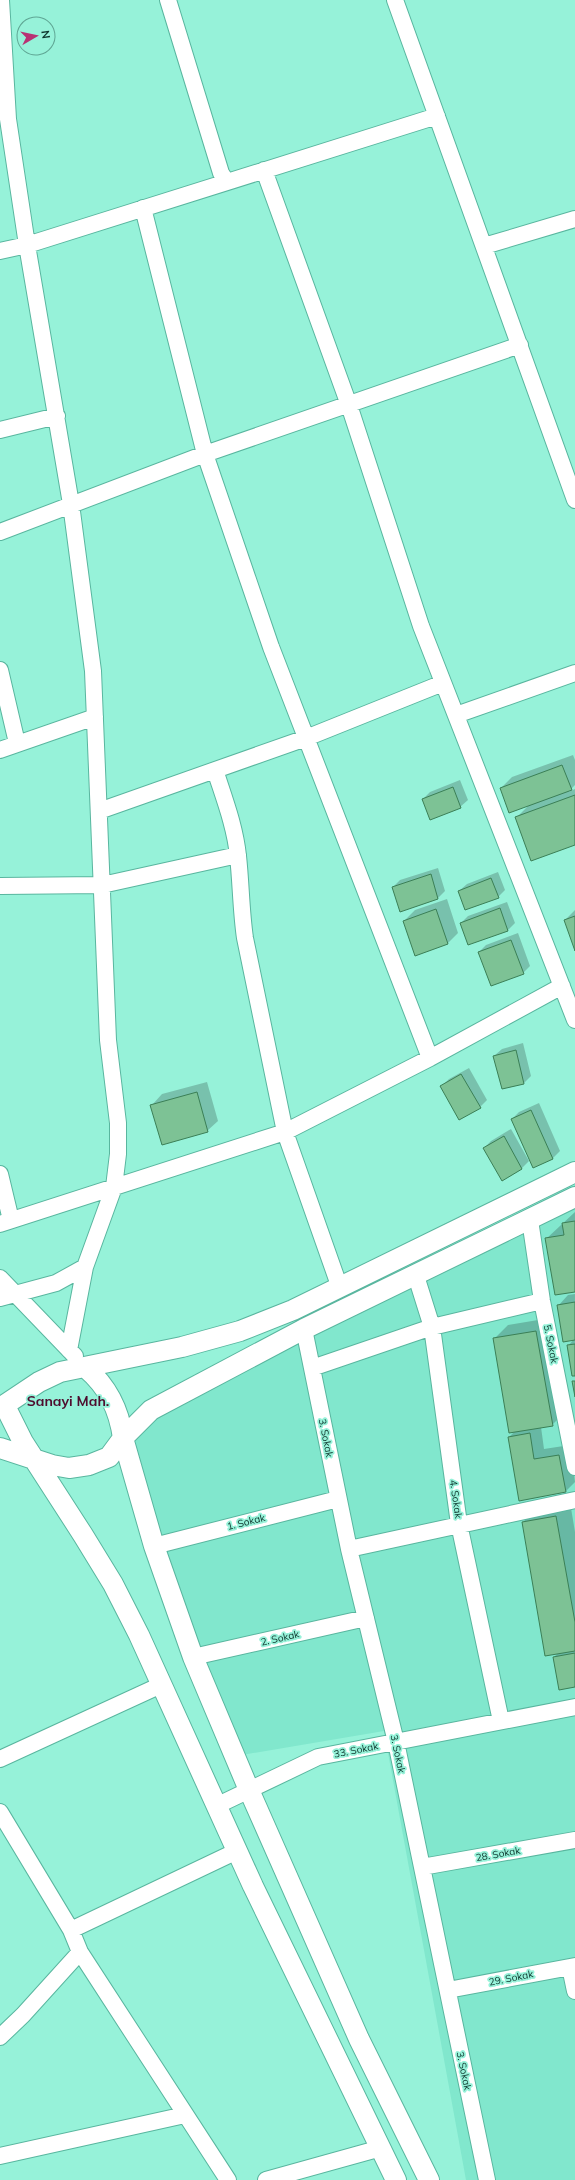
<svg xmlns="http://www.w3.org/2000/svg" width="575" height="2180" font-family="Mulish,sans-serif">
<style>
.built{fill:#81e7cd}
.shadow{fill:#0003}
.building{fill:#7dc295;stroke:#3b7f56}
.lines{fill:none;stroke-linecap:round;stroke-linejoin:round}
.minor-casing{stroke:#59b69f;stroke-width:18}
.tertiary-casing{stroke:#59b69f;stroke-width:22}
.minor{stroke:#fff;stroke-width:16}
.tertiary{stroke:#fff;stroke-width:20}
.labels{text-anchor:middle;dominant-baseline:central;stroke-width:3.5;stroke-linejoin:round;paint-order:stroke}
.street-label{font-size:10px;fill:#0d352c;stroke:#96f2d9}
.district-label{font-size:14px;font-weight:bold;fill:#4e0d2e;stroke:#96f2d9}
</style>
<rect width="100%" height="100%" fill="#96f2d9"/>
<path class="built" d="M575 1185V2180H466L384 1731 230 1757 120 1425 194 1376Z"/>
<path class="shadow" d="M573 755 575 760V785L568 792 575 789V844L516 818 530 804 501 788 512 777Z
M460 780 468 800 460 807 423 799 430 792Z
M438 868 445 891 438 898 401 910 393 887 400 880Z
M498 872 505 890 498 897 459 891 467 884Z
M447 899 458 933 447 944 404 921 415 910Z
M507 902 515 923 508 930 468 944 461 923 468 916Z
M575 910V948L565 920Z
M518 933 530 966 523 973 479 952 486 945Z
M523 1043 531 1076 524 1083 502 1088 494 1056 502 1049Z
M469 1068 487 1100 480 1107 442 1086 449 1079Z
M207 1082 218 1121 207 1131 152 1105 162 1094Z
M539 1103 560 1151 553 1158 534 1166 512 1119 519 1112Z
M511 1129 529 1161 522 1168 502 1179 484 1148 491 1141Z
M575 1212V1291L546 1239Z
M575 1294V1375L568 1346 574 1339 558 1306 568 1295Z
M550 1318 566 1411 552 1425 541 1427 544 1449 570 1445 575 1482 565 1492 509 1437 515 1431 494 1339 508 1325Z
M570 1502 575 1532V1686L554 1657 559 1652 523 1522 537 1508Z"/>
<path class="building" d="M562 765 572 790 509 813 500 788Z
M453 787 461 808 430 820 422 799Z
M575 795V845L531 861 515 817Z
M431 874 438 899 400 912 392 887Z
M491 878 499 898 465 910 458 891Z
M500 908 508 931 468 945 460 923Z
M436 909 448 944 415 956 403 921Z
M575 916V951L564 920Z
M511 940 524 974 491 986 478 952Z
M516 1050 524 1084 502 1089 493 1056Z
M461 1074 481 1108 459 1120 440 1086Z
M197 1092 208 1132 162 1145 150 1105Z
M531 1110 553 1159 533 1168 511 1119Z
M504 1136 522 1169 502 1181 483 1148Z
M575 1221V1292L555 1295 545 1238 564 1235 562 1223Z
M575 1302V1340L563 1342 557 1305Z
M536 1331 553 1426 509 1433 493 1338Z
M575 1344V1376H572L567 1345Z
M572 1381H575V1397Z
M530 1433 534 1459 559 1455 566 1492 519 1501 508 1437Z
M556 1516 575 1622V1651L545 1656 522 1522Z
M575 1653V1687L559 1690 553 1657Z"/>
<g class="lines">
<defs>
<path id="minor" d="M1 0 8 119 27 245 71 504 93 671 108 1040 118 1123V1154L114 1187 85 1267 69 1350
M168 0 221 173 226 181
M395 0 575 500
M264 170 349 405 421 626 575 1020
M143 208 205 454 271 647 430 1058
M484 246 575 219
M0 251 27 245 437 116
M0 430 57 416
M0 532 205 454 520 345
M0 670 17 743
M456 715 575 673
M0 750 95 717
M215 770C224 798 235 826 238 856 241 883 241 911 245 938L285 1132 340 1288
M99 811 306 738 443 683
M0 886 102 885 238 855
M0 1174 11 1220
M530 1220 542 1301 575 1467
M0 1224 285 1132 430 1058 562 986
M416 1276 432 1327 459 1524 501 1721
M0 1278 75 1356
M0 1298 56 1283 85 1267
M304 1329 349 1549 396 1742 487 2180
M312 1368 432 1327 542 1301
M154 1546 338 1499
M349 1549 575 1500
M193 1657 366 1618
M0 1759 161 1685
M216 1806 318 1757 575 1707
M0 1812 71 1930 80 1952 228 2180
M422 1867 575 1840
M71 1930 237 1851
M570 1967 575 1991
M448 1990 575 1966
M0 2037 23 2015 80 1952
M0 2156 185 2115
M266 2180 381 2148"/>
<path id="tertiary" d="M86 1368C108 1387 119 1409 123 1438L154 1546 193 1657 249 1790 359 2039 429 2180
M5 1406 23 1442 83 1535 113 1584 139 1635 253 1886 396 2180
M0 1408 39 1382 60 1372 182 1347 240 1331 293 1310 575 1172
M0 1448 52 1465 69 1468 89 1465 109 1457 123 1438 151 1410 304 1329 575 1197"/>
</defs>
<use href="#minor" class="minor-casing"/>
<use href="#tertiary" class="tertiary-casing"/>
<use href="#minor" class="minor"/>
<use href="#tertiary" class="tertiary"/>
</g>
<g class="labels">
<g class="street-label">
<text transform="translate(551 1344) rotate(79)">5. Sokak</text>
<text transform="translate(326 1438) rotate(79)">3. Sokak</text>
<text transform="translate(456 1499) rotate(82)">4. Sokak</text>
<text transform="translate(246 1522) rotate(-14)">1. Sokak</text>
<text transform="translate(280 1638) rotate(-13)">2. Sokak</text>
<text transform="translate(356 1750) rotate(-11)">33. Sokak</text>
<text transform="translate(398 1754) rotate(78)">3. Sokak</text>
<text transform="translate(498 1854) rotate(-10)">28. Sokak</text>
<text transform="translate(511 1978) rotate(-11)">29. Sokak</text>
<text transform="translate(464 2071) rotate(78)">3. Sokak</text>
</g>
<g class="district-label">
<text x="68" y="1401">Sanayi Mah.</text>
</g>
</g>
<g transform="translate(36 36) rotate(81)"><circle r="19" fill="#96f2d9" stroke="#5fa694"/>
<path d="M0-3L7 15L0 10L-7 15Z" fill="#b83274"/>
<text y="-6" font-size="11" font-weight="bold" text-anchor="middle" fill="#0d352c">N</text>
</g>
</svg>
